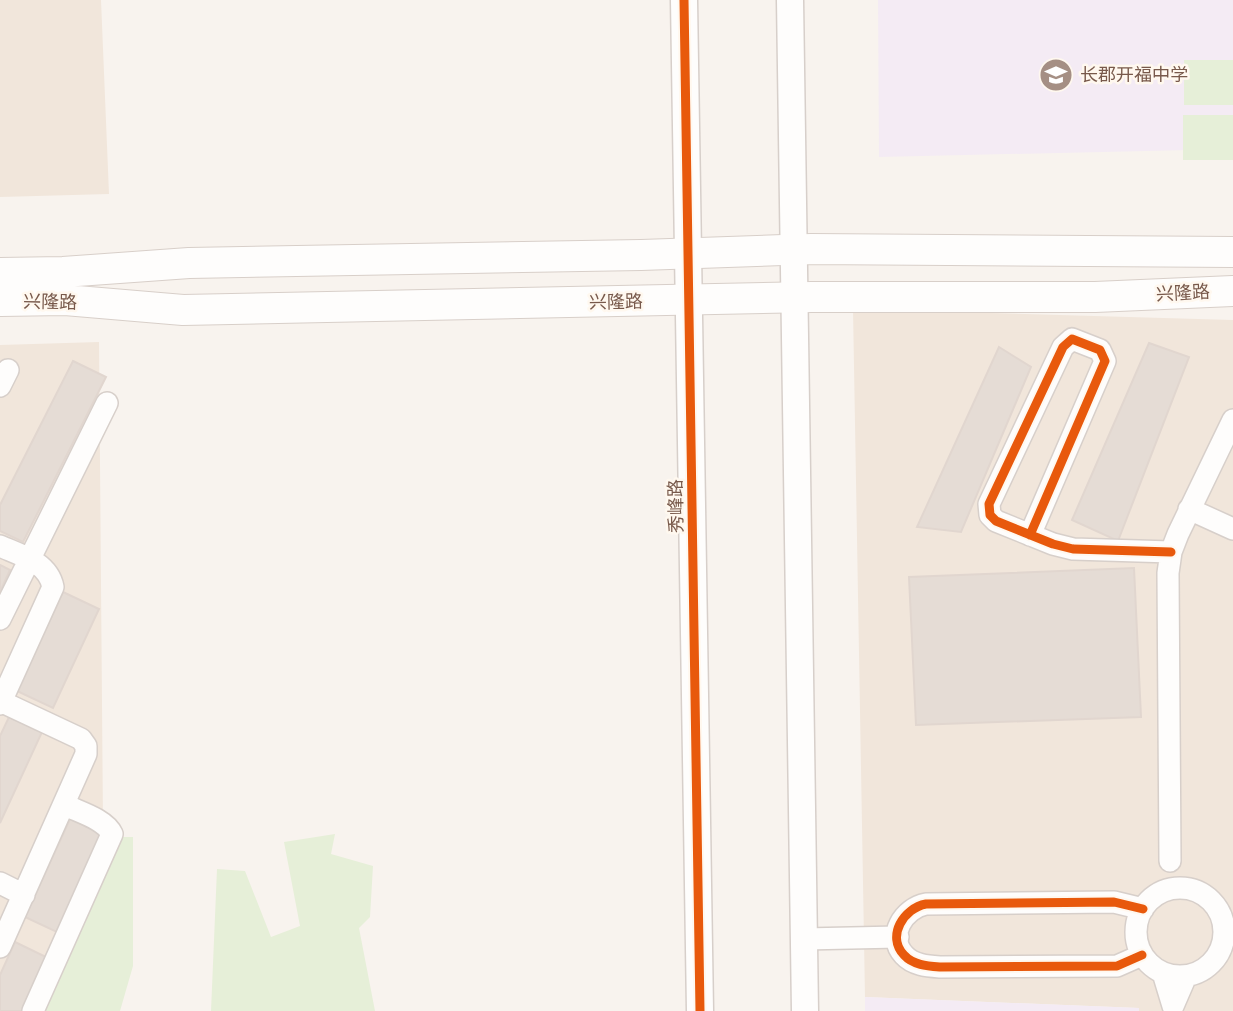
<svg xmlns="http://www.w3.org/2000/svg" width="1233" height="1011" font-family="Arial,'Noto Sans SC',sans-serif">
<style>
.residential{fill:#f1e6db}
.education{fill:#f4ebf4}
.green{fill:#e6efd8}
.building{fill:#e5dcd5;stroke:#e1d6cf;stroke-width:2}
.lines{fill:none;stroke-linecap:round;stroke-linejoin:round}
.minor-casing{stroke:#d7cfca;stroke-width:24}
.tertiary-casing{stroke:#d7cfca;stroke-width:29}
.secondary-casing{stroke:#d8cfc9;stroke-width:32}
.minor{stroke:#fefdfc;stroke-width:21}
.tertiary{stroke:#fefdfc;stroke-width:26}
.secondary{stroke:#fefdfc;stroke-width:30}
.cycleway-casing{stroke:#fff8ef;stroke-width:13}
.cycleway{stroke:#e8590c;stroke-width:9}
.labels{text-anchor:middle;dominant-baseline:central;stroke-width:5;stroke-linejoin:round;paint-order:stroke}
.poi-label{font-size:18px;fill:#78594b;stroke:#fff8ef;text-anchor:start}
.street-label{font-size:18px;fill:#78594b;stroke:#fff8ef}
</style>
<rect width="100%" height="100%" fill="#f8f3ee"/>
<path class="residential" d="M0 0H101L109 194 0 197Z
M853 309 1233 320V1011H1139V1008L865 997Z
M99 342 103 824 40 1011H0V345Z"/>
<path class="education" d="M878 0H1233V149L879 157Z
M865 997 1139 1008V1011H865Z"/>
<path class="green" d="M1184 60H1233V105H1184Z
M1183 115H1233V160H1183Z
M335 834 331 854 373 866 370 917 359 928 375 1011H211L217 869 245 871 271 937 300 926 284 842Z
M118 837H133V966L120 1011H45Z"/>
<path class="building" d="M1149 343 1189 357 1118 541 1072 520Z
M999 347 1031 367 961 532 917 527Z
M73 361 106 377 23 542 0 531V505Z
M0 565 10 570 0 592Z
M1134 568 1141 717 916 725 909 577Z
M63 592 99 609 53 708 17 691Z
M9 717 42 732 0 823V736Z
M70 819 105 835 59 933 25 917Z
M15 942 48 958 23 1011H0V975Z"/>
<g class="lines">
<defs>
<path id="minor" d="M0 386 8 370
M1189 509 1233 529
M1030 535 1105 361 1100 350 1072 339 1063 347 989 504 990 515 996 521 1053 544 1073 549 1171 552
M0 546C20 555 48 562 53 587L0 704
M0 619 107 403
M0 701 81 739 86 746V754L0 947
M1170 861 1168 573 1171 552 1178 534 1233 420
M0 883 24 895
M1136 932a44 44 0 1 1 88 0a44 44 0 1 1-88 0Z
M804 939 898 937
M1142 955 1117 966 940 967C927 966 913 965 904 955 886 936 904 908 926 904L1114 902 1143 909
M1163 973 1173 1006 1186 976
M33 1011 112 834C105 819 79 812 65 805"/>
<path id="tertiary" d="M684 0 700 1011
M790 0 805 1011"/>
<path id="secondary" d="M0 273 63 272 189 263 641 255 811 249 1233 252
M0 301 65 300 183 310 812 297H1095L1233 291"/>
</defs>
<use href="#minor" class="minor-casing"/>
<use href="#tertiary" class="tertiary-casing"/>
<use href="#secondary" class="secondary-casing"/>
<use href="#minor" class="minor"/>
<use href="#tertiary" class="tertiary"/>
<use href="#secondary" class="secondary"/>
<defs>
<path id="cycleway" d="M684 0 700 1011
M1030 535 1105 361 1100 350 1072 339 1063 347 989 504 990 515 996 521 1053 544 1073 549 1171 552
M1142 955 1117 966 940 967C927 966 913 965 904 955 886 936 904 908 926 904L1114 902 1143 909"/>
</defs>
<use href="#cycleway" class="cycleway-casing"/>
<use href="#cycleway" class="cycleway"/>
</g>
<defs>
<symbol id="school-disc" viewBox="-11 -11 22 22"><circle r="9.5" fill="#a58f84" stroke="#fff8ef"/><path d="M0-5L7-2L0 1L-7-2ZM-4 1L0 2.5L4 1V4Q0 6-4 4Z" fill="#fff"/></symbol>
</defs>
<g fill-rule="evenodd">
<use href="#school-disc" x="1037" y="56" width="38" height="38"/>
</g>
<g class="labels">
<g class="poi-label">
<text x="1080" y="75">长郡开福中学</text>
</g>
<g class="street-label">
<text transform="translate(1183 293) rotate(-3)">兴隆路</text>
<text transform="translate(50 302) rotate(1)">兴隆路</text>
<text transform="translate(616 302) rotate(-1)">兴隆路</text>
<text transform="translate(676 506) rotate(-91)">秀峰路</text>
</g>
</g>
</svg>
